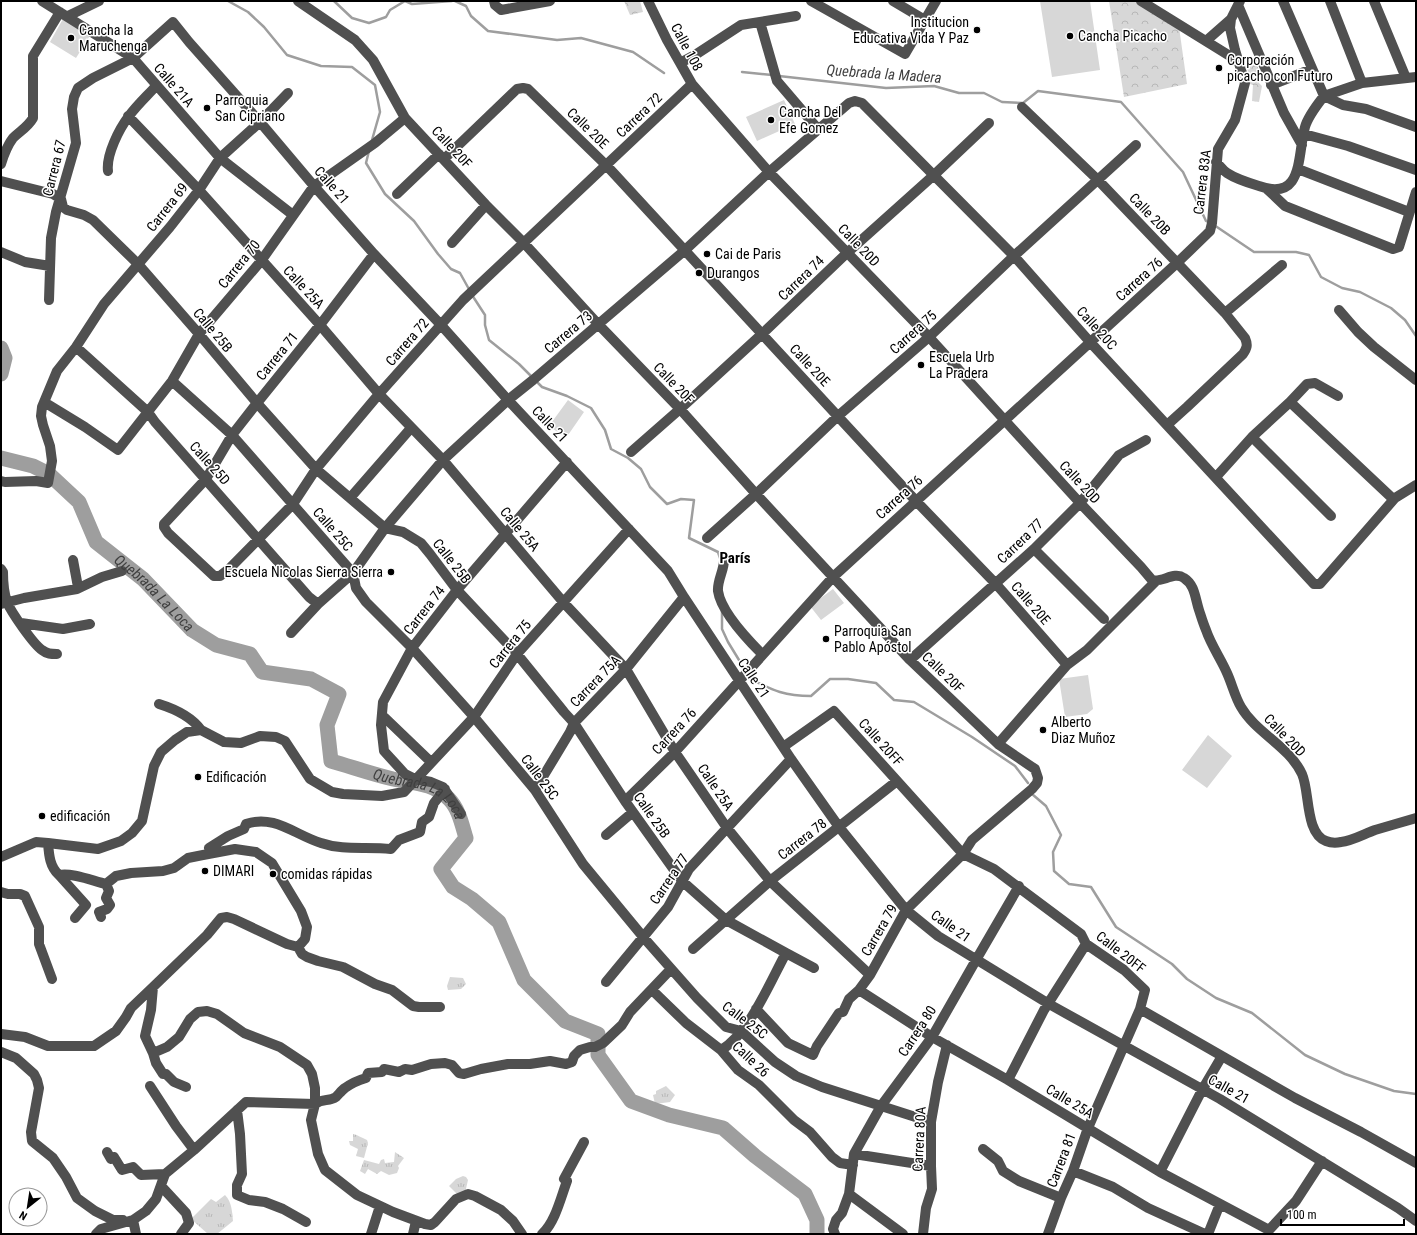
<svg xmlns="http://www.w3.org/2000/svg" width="1417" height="1235" font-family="'Roboto Condensed',sans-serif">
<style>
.grass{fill:url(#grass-tufts)}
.park{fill:url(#park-crowns)}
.garden{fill:#d7d7d7}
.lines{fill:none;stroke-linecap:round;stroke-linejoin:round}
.stream{stroke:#9e9e9e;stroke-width:2.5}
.river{stroke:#9e9e9e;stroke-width:15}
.minor{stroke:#505050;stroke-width:10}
.poi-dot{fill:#000;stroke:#fff;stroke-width:1.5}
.labels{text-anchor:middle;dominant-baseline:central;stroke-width:3;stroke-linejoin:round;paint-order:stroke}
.poi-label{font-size:14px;fill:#000;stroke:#fff;text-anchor:start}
.street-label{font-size:14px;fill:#000;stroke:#fff}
.water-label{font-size:15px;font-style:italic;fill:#3f3f3f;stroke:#fff}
.neighbourhood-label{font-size:15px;font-weight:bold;fill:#000;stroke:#fff}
</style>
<defs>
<pattern id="grass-tufts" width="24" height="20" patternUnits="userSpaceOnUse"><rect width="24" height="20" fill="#d7d7d7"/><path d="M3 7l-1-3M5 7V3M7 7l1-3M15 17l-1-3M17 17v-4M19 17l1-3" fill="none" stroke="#b7b7b7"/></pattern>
<pattern id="park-crowns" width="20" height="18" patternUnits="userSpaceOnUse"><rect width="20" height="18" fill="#d7d7d7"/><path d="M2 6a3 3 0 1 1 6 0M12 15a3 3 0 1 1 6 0" fill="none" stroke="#b7b7b7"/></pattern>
</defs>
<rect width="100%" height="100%" fill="#fff"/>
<path class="grass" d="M450 977 463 978 466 984 461 989 448 990 447 986Z
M666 1086 675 1095 670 1102 655 1104 653 1095 656 1094V1091Z
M353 1134C358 1135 362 1138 367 1140L368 1143 364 1158 356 1156 358 1149 350 1145 349 1141H353Z
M395 1152 404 1158 398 1166 399 1168 397 1173 389 1175 381 1171 377 1174 368 1169 365 1174 360 1171 364 1160 379 1164 381 1160 384 1159 385 1163 394 1162Z
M463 1176 466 1177 468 1180 465 1193 457 1194 449 1186 456 1179Z
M225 1195C232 1202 232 1212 233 1221L217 1234H208L191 1219 211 1199 216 1202Z"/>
<path class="park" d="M624 1H640L643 12 630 15Z
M1109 1H1136L1179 27 1187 84 1124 97Z
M1254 58 1259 70V83L1262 86 1259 102 1252 101 1253 85 1250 84 1246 61Z"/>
<path class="garden" d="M1040 1H1090L1100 70 1052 77Z
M64 17 91 34 76 58 50 42Z
M784 100 795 124 757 141 746 117Z
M568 400 584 412 566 438 549 426Z
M833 589 844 603 821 620 810 606Z
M1088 675 1093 709 1087 714 1065 717 1059 679Z
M1208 735 1232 756 1207 788 1182 770Z"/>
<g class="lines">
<path class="stream" d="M228 1 248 12 264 27 287 55 321 66 352 67 375 85 380 112 372 140
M334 1 352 18 369 23 386 17 390 10 405 1 412 4 452 1
M455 1 466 6 471 16 488 31 557 40 581 38 633 52 664 73
M742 72 772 75
M779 76 886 88 934 86 959 93H984L1002 102 1023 103 1038 91 1121 102 1183 172 1206 221 1210 223
M369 151 366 163 385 194 414 221 438 254 451 269 460 273 470 291
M1214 225 1254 252H1296L1309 255 1321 277 1342 288 1360 292 1391 308 1405 320 1416 336
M472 295 485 315V325L489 340 519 364 533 378
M536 381 542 387 567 396 591 408 605 430 611 449 628 458 641 469 650 487 667 504 681 499 694 500 689 538 718 552 720 558
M722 611V629L728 642 739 660
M751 679C773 691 786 696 811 696L830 679H848L876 683 894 700 914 702 972 737 1015 766 1028 783
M1032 794 1046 806 1061 835 1053 852 1054 871 1069 884 1091 887 1116 927 1172 964 1187 979 1216 998 1252 1013 1305 1055 1345 1074 1394 1091 1416 1094"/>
<g class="river">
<path d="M1 348 5 358 1 374"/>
<path id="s1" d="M1 458 33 466 49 474 79 502 96 542 143 579 192 630 216 645 250 654 262 672 311 679 339 694 327 725 331 761C352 767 372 774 393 779 413 783 434 783 449 799 459 809 462 825 466 838L441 869 453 887 472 899 499 922 524 980 565 1021 598 1034V1055L631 1101 669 1115 723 1128 755 1156 805 1194 817 1220V1234"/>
</g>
<path class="minor" d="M42 1 133 58 220 158 293 215
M298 1 355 40 373 60 405 118 486 205 523 242 598 324 680 409 756 494 910 660 998 744 1035 769 1038 778 1037 783 1032 789 972 840 963 854 906 910 870 975 859 990 849 999 843 1012 839 1013 817 1046 813 1055 788 1043 756 1009
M494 1 495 5 501 10 550 1
M648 1 667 40 692 84 769 172 929 337 1080 503 1141 567 1152 580C1162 583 1174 571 1184 578 1195 585 1195 598 1199 610 1201 616 1203 623 1206 630 1211 645 1221 659 1227 673 1232 684 1235 697 1241 707 1256 733 1289 746 1302 774 1310 792 1305 833 1326 841 1331 843 1336 843 1341 842 1352 841 1364 834 1375 830 1389 826 1402 822 1416 818
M811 1 905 54 936 1
M893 1 925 20
M1141 1 1238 61
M1283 1 1324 96 1343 105 1366 109 1416 127
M1330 1 1362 83
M1374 1 1406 78
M1238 5 1284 113 1302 145
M68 16 99 1
M760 22 777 81 818 129
M1206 41 1231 19
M680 63 695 55 741 25 796 16
M1271 85 1312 69
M1022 107 1098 180 1225 313 1245 338C1248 345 1247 348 1243 354L1187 407 1167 425
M128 116 199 190 320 325 379 394 443 460 564 603 626 669 675 752 727 828 770 881 870 975
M1304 134 1348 146 1416 170
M444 159 517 89 523 88 528 89 607 166 916 501 996 584 1067 665
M1216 162C1220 166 1223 170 1227 173 1236 179 1249 183 1259 186 1304 202 1297 156 1305 127 1308 116 1317 105 1324 96L1362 83 1416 77
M1 164C4 154 7 146 13 138 20 131 28 127 33 118V56L60 12
M1298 169 1409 212
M108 171C106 155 119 129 129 116 137 105 147 96 156 86
M1 181 53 194 61 199 63 207 67 210 84 215 93 220 138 264 199 334 257 403 316 469 385 528 403 532 421 543 430 554 457 590 517 654 564 712 574 723 625 801 682 881 726 920 786 953 814 968
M1267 189 1285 206 1393 249 1399 247 1416 192
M397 194 439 154
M452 243 486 205
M1 252 25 262 50 266
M374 254 320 325 257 403 232 435 206 479 164 524V527L168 533 214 576H220L229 569 293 504 316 469 379 394 463 300 692 84
M49 300 51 238 56 212 76 143 72 109 74 97 78 88 93 78 133 58 173 22 189 42 260 122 314 186 374 254 441 325 508 400 668 571 684 597 791 759 839 827 906 910 938 936 1049 1004 1220 1099 1398 1208 1416 1221
M1339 310 1358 332 1374 347 1416 380
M1225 313 1282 265
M76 347 148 412 155 422 309 597 318 604
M172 381 232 435 353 573 356 588 366 602 412 648 474 717 535 790 583 864 644 938 697 998 726 1027 741 1031 775 1062 796 1076 822 1087 931 1122
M44 402 85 427 118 450 172 381 199 334 261 261 314 186 375 143 405 118
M1290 402 1391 497
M1252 437 1331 516
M631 452 680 409 762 334 847 253 934 175 989 123
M1216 477 1252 437 1290 402 1307 384 1315 383 1338 396
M1 481 5 482 36 481 48 483 52 461 50 446 43 425 41 416 42 407 57 371 76 347 104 304 170 227 199 190 220 158 260 122 288 93
M350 498 411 428
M707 538 756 494 838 416 929 337 1014 256 1136 145
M1034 549 1104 619
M724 558C725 569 717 580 718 591 721 612 748 640 762 654
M73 560 78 587
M1 569 3 572C3 581 4 593 7 602 11 612 34 645 42 650 47 654 51 654 57 654
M1 604 24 598 77 589 102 577 122 571
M21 623 63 629 90 624
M291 633 318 604 353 573 385 528 443 460 508 400 533 380 684 251 769 172 849 103 855 101 862 103 1014 256 1090 342 1314 584H1320L1395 498 1416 485
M910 660 1034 549 1080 503 1119 455 1146 440
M159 704C175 709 191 716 201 730
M382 715 431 762
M998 744 1067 665 1087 650 1156 581
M783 747 834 711 963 854 994 869 1081 934 1086 944 1124 970 1145 990 1140 1009 1088 1128 1073 1171 1061 1198 1048 1234
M535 790 570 732 574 723 626 669 684 597
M625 801 675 752 833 577 1177 263 1206 235 1210 231 1212 223 1218 149 1235 120 1245 83 1235 50 1230 28 1231 19 1240 1
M461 814 443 787 431 782 415 779 405 774 384 751 381 725 383 702 412 648 457 590 567 462
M606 835 633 812
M211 853 209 848 228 836 244 829 246 824C274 814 295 835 321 843 344 851 367 846 391 849L399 840 420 832 422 822 429 817 434 803 445 789
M1 857 36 842 48 843
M59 875 86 905 75 918
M1 892 8 894H20L25 896 39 927V944L52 979
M101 917 99 912 107 909 110 905 106 898 109 891 106 884
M298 947 302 954 307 957 318 961 343 967 375 984 392 990 413 1006 419 1007H440
M693 949 770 881 897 781
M606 982 668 907 689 869 791 759
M652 990 686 1023 721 1050 738 1070 759 1085 794 1120 810 1132 832 1157 840 1163 853 1165
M859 990 932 1037 1008 1080 1160 1172 1269 1230 1296 1201 1322 1161
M1140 1009 1295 1098 1361 1132 1416 1163
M1 1034 25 1037 48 1046H94L116 1031 126 1017 131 1008 153 987
M721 1050C749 1034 770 982 786 953
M1 1052 16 1058 34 1074 37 1080 39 1088 31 1132 32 1141 53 1158 66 1177 77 1198 95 1211 113 1220H123
M153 1053 156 1063 163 1074H166L174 1082 186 1087
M1008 1080 1044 1010 1086 944
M150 1086 176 1126 194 1150
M237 1110 240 1134 242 1174 237 1185V1195L249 1200 265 1202 283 1209 306 1222
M983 1149 998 1161 1003 1171 1019 1181 1061 1198
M107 1152 111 1159 114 1157 122 1170 133 1167 141 1175 165 1174
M854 1154 931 1166
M1073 1171 1113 1187 1148 1208 1205 1234
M1160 1172 1202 1090 1222 1056
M161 1186 186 1213 189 1223 181 1234
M849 1194 903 1234
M133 1220 136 1234
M96 1234 101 1229 133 1220 146 1211 156 1199 165 1174 194 1150 246 1102 315 1104C323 1098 329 1102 336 1097 339 1094 342 1090 345 1088 352 1083 359 1080 366 1078L368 1073 382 1072 384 1069 399 1072 405 1069 412 1070 431 1064 445 1063 452 1065 459 1073 464 1074 481 1069 508 1064H530L550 1061 566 1064 572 1062 574 1056 580 1050 590 1047H595L603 1043 622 1025 630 1012 671 969
M371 1234 380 1206
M413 1234 416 1221
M522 1234 513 1221 501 1210 475 1196 468 1194 456 1199 435 1222 431 1225 425 1224 393 1212 357 1195 325 1170 318 1154 311 1120 315 1104V1088L312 1074 307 1065 280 1047 244 1033 217 1014 207 1011 198 1012 190 1019 179 1037 167 1047 153 1053 145 1036 151 1010 153 987 207 935 221 918 227 917 234 919 287 944 298 947 305 939 307 927 301 911 272 863 256 852 235 849 203 855 188 858 174 868 163 871 131 873 116 876 106 884C93 881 71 872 59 875 50 867 49 856 48 843L98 849 121 841 132 833 142 821 154 766 161 752 175 740 187 732 201 730 224 742 241 743 260 736 276 737 285 741 310 779 332 792 343 794 382 796 404 792 474 717 517 654 629 529
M542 1234C555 1223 561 1197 567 1181L564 1179 584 1142
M835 1234 833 1229 836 1220 842 1213 849 1194 854 1154 881 1106 932 1037 976 960 1019 886
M923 1234 926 1208 932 1189 931 1166V1122L938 1082 947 1045
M1208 1234 1220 1204"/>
</g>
<g class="poi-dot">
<circle cx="977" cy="30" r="4"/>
<circle cx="1070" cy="36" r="4"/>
<circle cx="71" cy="38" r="4"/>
<circle cx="1219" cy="68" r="4"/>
<circle cx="207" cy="108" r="4"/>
<circle cx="771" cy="120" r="4"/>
<circle cx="707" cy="254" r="4"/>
<circle cx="699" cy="273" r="4"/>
<circle cx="921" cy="365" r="4"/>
<circle cx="391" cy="572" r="4"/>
<circle cx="826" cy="639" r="4"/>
<circle cx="1043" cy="730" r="4"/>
<circle cx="198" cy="777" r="4"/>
<circle cx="42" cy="816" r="4"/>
<circle cx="205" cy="871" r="4"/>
<circle cx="273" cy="874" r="4"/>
</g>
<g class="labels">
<g class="poi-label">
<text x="969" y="22" text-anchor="end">Institucion<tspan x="969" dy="16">Educativa Vida Y Paz</tspan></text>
<text x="79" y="30">Cancha la<tspan x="79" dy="16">Maruchenga</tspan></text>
<text x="1078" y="36">Cancha Picacho</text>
<text x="1227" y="60">Corporación<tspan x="1227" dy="16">picacho con Futuro</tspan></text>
<text x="215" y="100">Parroquia<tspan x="215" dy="16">San Cipriano</tspan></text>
<text x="779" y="112">Cancha Del<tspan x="779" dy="16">Efe Gomez</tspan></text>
<text x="715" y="254">Cai de Paris</text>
<text x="707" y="273">Durangos</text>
<text x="929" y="357">Escuela Urb<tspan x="929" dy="16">La Pradera</tspan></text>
<text x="383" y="572" text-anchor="end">Escuela Nicolas Sierra Sierra</text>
<text x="834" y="631">Parroquia San<tspan x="834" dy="16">Pablo Apóstol</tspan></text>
<text x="1051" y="722">Alberto<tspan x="1051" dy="16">Diaz Muñoz</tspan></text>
<text x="206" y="777">Edificación</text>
<text x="50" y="816">edificación</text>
<text x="213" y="871">DIMARI</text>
<text x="281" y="874">comidas rápidas</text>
</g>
<g class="street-label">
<text transform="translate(687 47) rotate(62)">Calle 108</text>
<text transform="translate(174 85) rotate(49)">Calle 21A</text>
<text transform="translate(639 115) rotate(-44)">Carrera 72</text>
<text transform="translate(588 128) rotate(44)">Calle 20E</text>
<text transform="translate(452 147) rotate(47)">Calle 20F</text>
<text transform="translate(54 168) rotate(-76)">Carrera 67</text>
<text transform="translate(1202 182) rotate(-83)">Carrera 83A</text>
<text transform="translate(332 185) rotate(49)">Calle 21</text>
<text transform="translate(167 207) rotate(-52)">Carrera 69</text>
<text transform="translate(1150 214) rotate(46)">Calle 20B</text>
<text transform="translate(859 245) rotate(46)">Calle 20D</text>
<text transform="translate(239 264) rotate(-51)">Carrera 70</text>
<text transform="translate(801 278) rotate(-44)">Carrera 74</text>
<text transform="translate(1139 279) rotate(-42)">Carrera 76</text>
<text transform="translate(304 287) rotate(47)">Calle 25A</text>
<text transform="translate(1097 328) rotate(48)">Calle 20C</text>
<text transform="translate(213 330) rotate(50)">Calle 25B</text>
<text transform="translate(568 332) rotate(-40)">Carrera 73</text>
<text transform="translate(913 332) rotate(-42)">Carrera 75</text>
<text transform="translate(407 342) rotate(-49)">Carrera 72</text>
<text transform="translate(277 356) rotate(-51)">Carrera 71</text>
<text transform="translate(810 365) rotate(47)">Calle 20E</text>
<text transform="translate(674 383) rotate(46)">Calle 20F</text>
<text transform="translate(550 424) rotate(46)">Calle 21</text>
<text transform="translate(210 463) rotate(48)">Calle 25D</text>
<text transform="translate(1080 482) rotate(47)">Calle 20D</text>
<text transform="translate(899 497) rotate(-42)">Carrera 76</text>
<text transform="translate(333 529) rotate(49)">Calle 25C</text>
<text transform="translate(520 529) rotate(50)">Calle 25A</text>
<text transform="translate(1020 541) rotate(-44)">Carrera 77</text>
<text transform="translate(452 561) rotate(52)">Calle 25B</text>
<text transform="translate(1031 603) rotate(49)">Calle 20E</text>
<text transform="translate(424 610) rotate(-52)">Carrera 74</text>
<text transform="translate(510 644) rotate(-51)">Carrera 75</text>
<text transform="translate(943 672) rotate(44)">Calle 20F</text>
<text transform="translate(754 678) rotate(56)">Calle 21</text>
<text transform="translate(595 681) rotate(-46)">Carrera 75A</text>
<text transform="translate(674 731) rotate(-47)">Carrera 76</text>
<text transform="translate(1285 735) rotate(46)">Calle 20D</text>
<text transform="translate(881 742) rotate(48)">Calle 20FF</text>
<text transform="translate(540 777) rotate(53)">Calle 25C</text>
<text transform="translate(716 787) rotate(56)">Calle 25A</text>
<text transform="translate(652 815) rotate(55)">Calle 25B</text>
<text transform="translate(802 839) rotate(-38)">Carrera 78</text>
<text transform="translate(669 879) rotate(-56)">Carrera 77</text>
<text transform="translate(951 926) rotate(35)">Calle 21</text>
<text transform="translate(879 930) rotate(-60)">Carrera 79</text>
<text transform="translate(1121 952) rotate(38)">Calle 20FF</text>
<text transform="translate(745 1020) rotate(37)">Calle 25C</text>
<text transform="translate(917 1031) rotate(-57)">Carrera 80</text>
<text transform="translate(751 1059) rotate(43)">Calle 26</text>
<text transform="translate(1229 1089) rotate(29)">Calle 21</text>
<text transform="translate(1070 1101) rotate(31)">Calle 25A</text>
<text transform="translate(919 1139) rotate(-87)">Carrera 80A</text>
<text transform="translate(1061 1160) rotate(-69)">Carrera 81</text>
</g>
<g class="water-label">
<text transform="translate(884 74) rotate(4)">Quebrada la Madera</text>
<text stroke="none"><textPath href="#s1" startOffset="213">Quebrada La Loca</textPath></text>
<text stroke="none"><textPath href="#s1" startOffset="598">Quebrada La Loca</textPath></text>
</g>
<g class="neighbourhood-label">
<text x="735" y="558">París</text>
</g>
</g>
<rect width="1417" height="1235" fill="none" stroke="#000000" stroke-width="4"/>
<g transform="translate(28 1207) rotate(210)"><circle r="19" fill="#ffffff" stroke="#999999"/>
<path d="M0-3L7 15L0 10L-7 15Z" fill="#000000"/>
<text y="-6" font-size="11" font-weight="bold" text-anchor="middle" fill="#000000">N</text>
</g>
<path d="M1281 1219v6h123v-6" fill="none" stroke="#000000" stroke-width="2"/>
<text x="1287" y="1219" font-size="12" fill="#000000" stroke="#ffffff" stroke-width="3" paint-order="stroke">100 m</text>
</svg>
